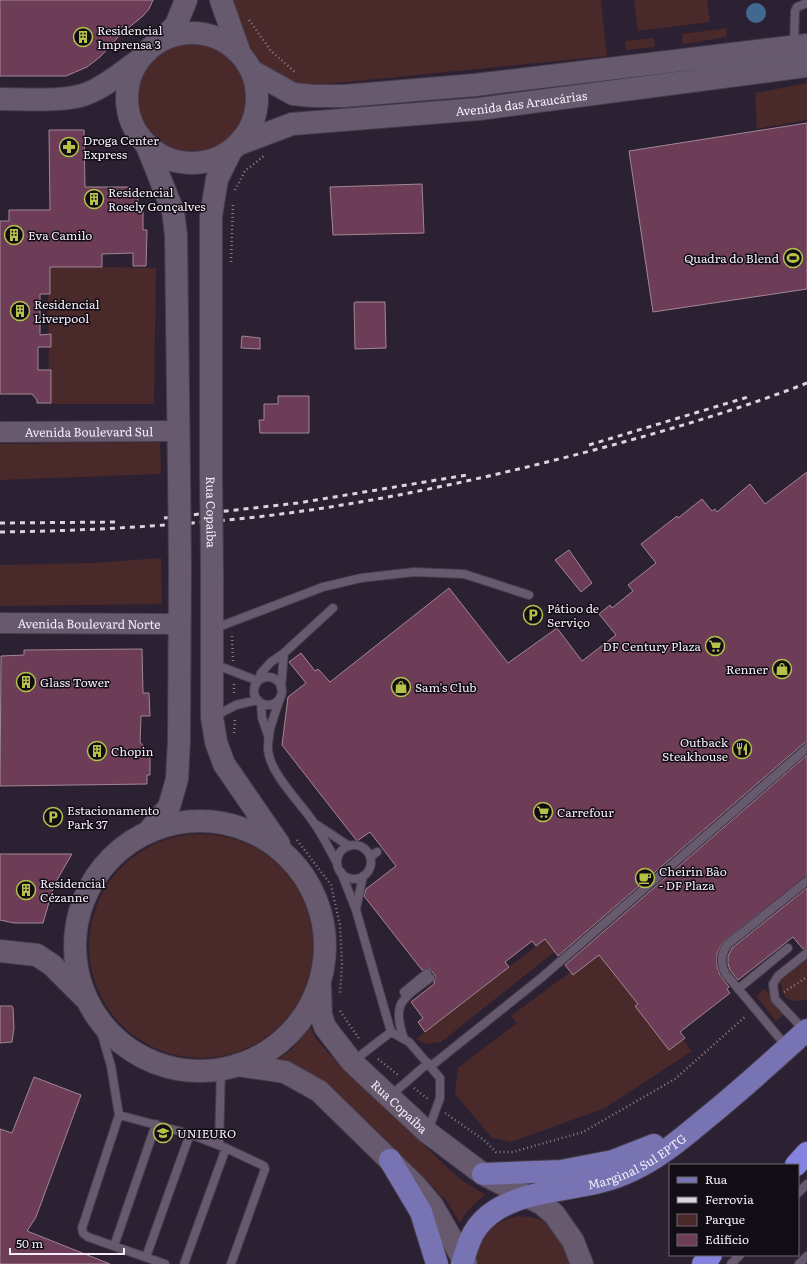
<svg xmlns="http://www.w3.org/2000/svg" width="807" height="1264" font-family="Literata,serif">
<style>
.green{fill:#49292a}
.water{fill:#41688e}
.building{fill:#6d3d57;stroke:#a18794}
.lines{fill:none;stroke-linecap:round;stroke-linejoin:round}
.service-casing{stroke:#463c4b;stroke-width:10}
.tertiary-casing{stroke:#463c4b;stroke-width:22}
.secondary-casing{stroke:#463c4b;stroke-width:24}
.primary-casing{stroke:#463c4b;stroke-width:24}
.motorway-casing{stroke:#463c4b;stroke-width:24}
.path{stroke:#857c8a;stroke-width:2.5;stroke-dasharray:1 3;stroke-linecap:butt}
.service{stroke:#675a6e;stroke-width:8}
.tertiary{stroke:#675a6e;stroke-width:20}
.secondary{stroke:#675a6e;stroke-width:22}
.primary{stroke:#7873b2;stroke-width:22}
.motorway{stroke:#8484e0;stroke-width:22}
.rail{stroke:#dbd3e0;stroke-width:3;stroke-dasharray:5 5;stroke-linecap:butt}
.secondary-bridge-casing{stroke:#463c4b;stroke-width:24;stroke-linecap:butt}
.secondary-bridge{stroke:#675a6e;stroke-width:22}
.labels{text-anchor:middle;dominant-baseline:central;stroke-width:3;stroke-linejoin:round;paint-order:stroke}
.poi-label{font-size:12px;fill:#f4edf9;stroke:#120d14;text-anchor:start}
.street-label{font-size:12px;fill:#f4edf9;stroke:#120d14}
</style>
<rect width="100%" height="100%" fill="#2c2132"/>
<path class="green" d="M230 0H601L607 56 307 86C298 83 288 81 280 77 250 64 240 28 230 0Z
M634 0H707L710 22 638 31Z
M727 28 726 37 683 44 682 34Z
M131 97a60 60 0 1 1 120 0a60 60 0 1 1-120 0Z
M654 38 655 47 626 50 625 41Z
M807 83V120L757 129 755 93Z
M48 266 156 268 154 404H49Z
M160 442 161 474 0 480V444Z
M161 558 162 604 0 606V565L93 563Z
M89 946a112 112 0 1 1 224 0a112 112 0 1 1-224 0Z
M548 937 558 949 441 1042 426 1044 416 1039Z
M599 938 692 1051 605 1108 511 1142 492 1138 455 1094 458 1068 517 1023 511 1016 573 970 567 962Z
M807 957V1000L793 1001 785 997 780 981 784 975Z
M765 989 785 1014 776 1021 756 996Z
M310 1026 316 1039 334 1059 451 1171 467 1184 486 1195C474 1203 466 1211 460 1223L448 1203 434 1188 317 1080 276 1061 293 1048Z
M517 1216C557 1218 560 1229 571 1264H476C474 1236 493 1223 517 1216Z"/>
<path class="water" d="M746 13a10 10 0 1 1 20 0a10 10 0 1 1-20 0Z"/>
<path class="building" d="M0 0H153L149 9 143 16 122 33 100 57 87 67 66 76H0Z
M807 123V289L653 312 629 151Z
M49 130H84L85 187H129L138 196V208H143V230H147L146 266H133V253L102 254V267H50V294H40V335L51 334V347H38V370H51V403H37V400L32 394H0V221H9V210H50Z
M422 184 424 233 333 235 330 187Z
M356 302H385L386 348 355 349 354 303Z
M242 336 260 338V349L241 348Z
M278 396H309V433H260L259 420H264V404H278Z
M807 472V743L803 744 558 956 545 939 536 946 532 941 505 962 509 967 425 1032 418 1022 423 1018 411 1002 434 984 435 975 429 968 422 970 364 896 366 889 396 866 370 832 357 841 282 745 288 697 306 683 289 662 301 653 315 671 318 669 330 682 449 588 508 663 557 628 582 661 616 635 599 614 610 605 612 608 633 591 628 585 656 563 641 544 677 516 678 518 702 499 712 511 715 509 717 512 750 484 765 504Z
M569 550 592 583 581 592 555 560Z
M142 649 143 693H149L150 716H141L140 742 150 754V775H147V784L0 786 1 656 24 655V650Z
M807 755V876L724 941 717 953V966L720 975 729 987 727 989 730 993 680 1032 685 1038 669 1050 635 1006 638 1004 599 955 573 975 565 965Z
M0 854H72L54 885 43 923H14L0 920Z
M807 888V948L803 949 793 937 738 980 730 970 728 964V956L732 948Z
M0 1006H12L13 1008 14 1028 12 1042 0 1043Z
M34 1077 81 1095 36 1217 27 1231 110 1264H0V1129L12 1133Z"/>
<g class="lines">
<defs>
<path id="service" d="M794 45 795 11 797 7 807 3
M213 629 323 587 361 578 414 572 464 574 529 595
M214 664 258 681
M254 691a14 14 0 1 1 28 0a14 14 0 1 1-28 0Z
M259 680 261 673 271 662 284 653 333 608
M281 688 284 653
M281 695C276 712 267 731 268 749 269 773 301 803 314 823 323 836 330 850 337 863
M261 703 262 718 269 738
M215 716 236 705 258 700
M317 825 349 846
M337 862a17 17 0 1 1 34 0a17 17 0 1 1-34 0Z
M370 857 377 852
M341 872 356 910 391 1032
M356 909 363 876
M738 989 788 948
M404 992 427 973
M98 1021 111 1066 119 1115 82 1228 83 1233 88 1237 165 1264
M805 1031 775 999 773 984 778 976 807 953
M391 1032 409 1042 440 1078V1098L428 1131
M404 1039C391 1002 403 999 430 978
M787 1047 725 973C720 961 721 954 728 944L807 881
M352 1062 391 1032
M431 1066 541 978 807 748
M389 1097 428 1063
M119 1115 190 1134 226 1148 264 1166 265 1169 231 1264
M219 1145 221 1069
M798 1193 807 1184
M114 1246 156 1124
M146 1257 190 1134
M184 1264 226 1148
M731 1264 740 1255
M799 1264 807 1256"/>
<g id="tertiary">
<path id="s1" d="M0 432 178 431"/>
<path id="s2" d="M0 623 179 624"/>
</g>
<g id="secondary">
<path d="M221 0 239 51"/>
<circle cx="192" cy="98" r="65"/>
<path d="M162 40 176 25 186 0"/>
<path d="M252 71 293 94 313 96H344L475 85 807 45"/>
<path d="M0 99C23 99 66 102 86 94 105 87 122 72 138 61"/>
<path id="s3" d="M239 144 292 124 479 109 807 66"/>
<path d="M147 146 173 211 176 235 179 470"/>
<path d="M211 472V216L217 179 231 151"/>
<path d="M212 570V717L216 742 224 764 279 844"/>
<circle cx="200" cy="946" r="125"/>
<path d="M149 831 169 807 177 779 179 740 180 569"/>
<path d="M0 951 37 955 52 965 84 997"/>
<path id="s4" d="M320 987 321 1015 325 1027 352 1062 427 1132 483 1174 542 1204 554 1214 573 1241 582 1264"/>
<path d="M237 1065 285 1072 319 1091 415 1185 432 1205 466 1264"/>
</g>
<g id="primary">
<path d="M390 1160 421 1212 437 1264"/>
<path d="M483 1174 561 1171 613 1161 654 1145"/>
<path id="s5" d="M462 1264C469 1240 474 1224 496 1210 533 1187 585 1191 624 1174 655 1161 679 1141 704 1120 740 1091 773 1061 807 1030"/>
</g>
<path id="motorway" d="M796 1165 807 1153
M703 1264 711 1255"/>
</defs>
<use href="#service" class="service-casing"/>
<use href="#tertiary" class="tertiary-casing"/>
<use href="#secondary" class="secondary-casing"/>
<use href="#primary" class="primary-casing"/>
<use href="#motorway" class="motorway-casing"/>
<path class="path" d="M249 20 271 51 296 73
M235 190 245 171 265 155
M231 262 233 203
M232 636 233 661
M234 684V695
M234 733 235 718
M297 840 331 885 340 925 342 964 340 994
M784 992 807 977
M340 1011 360 1040
M378 1059 398 1075
M414 1088 429 1100
M445 1113 484 1140 496 1152H513L583 1132 675 1079 746 1016"/>
<use href="#service" class="service"/>
<use href="#tertiary" class="tertiary"/>
<use href="#secondary" class="secondary"/>
<use href="#primary" class="primary"/>
<use href="#motorway" class="motorway"/>
<path class="rail" d="M589 445 748 397
M164 518 298 503 467 475
M0 523 120 522
M0 532C83 531 166 526 248 518 365 505 480 480 594 450 665 431 738 410 807 383"/>
<defs>
<g id="secondary-bridge">
<path d="M179 470 180 569"/>
<path id="s6" d="M211 472 212 570"/>
</g>
</defs>
<use href="#secondary-bridge" class="secondary-bridge-casing"/>
<use href="#secondary-bridge" class="secondary-bridge"/>
</g>
<defs>
<symbol id="building-ring" viewBox="-11 -11 22 22"><circle r="9.5" fill="#120d14" stroke="#b4c24a" stroke-width="1.5"/><path d="M-4-6H4V6H1V3H-1V6H-4ZM-2.5-4.3h1.7v1.8h-1.7ZM.8-4.3h1.7v1.8H.8ZM-2.5-1h1.7V.8h-1.7ZM.8-1h1.7V.8H.8Z" fill="#b4c24a"/></symbol>
<symbol id="pharmacy-ring" viewBox="-11 -11 22 22"><circle r="9.5" fill="#120d14" stroke="#b4c24a" stroke-width="1.5"/><path d="M-2-6h4v4h4v4h-4v4h-4v-4h-4v-4h4Z" fill="#b4c24a"/></symbol>
<symbol id="stadium-ring" viewBox="-11 -11 22 22"><circle r="9.5" fill="#120d14" stroke="#b4c24a" stroke-width="1.5"/><path d="M0-5a6.5 5 0 1 0 0 10a6.5 5 0 1 0 0-10ZM-3.5-1.8h7v3.6h-7Z" fill="#b4c24a"/></symbol>
<symbol id="parking-ring" viewBox="-11 -11 22 22"><circle r="9.5" fill="#120d14" stroke="#b4c24a" stroke-width="1.5"/><path d="M-3.5-5.5H1a3.5 3.5 0 0 1 0 7H-1V5.5H-3.5ZM-1-3.4V-.6H.8a1.4 1.4 0 0 0 0-2.8Z" fill="#b4c24a"/></symbol>
<symbol id="supermarket-ring" viewBox="-11 -11 22 22"><circle r="9.5" fill="#120d14" stroke="#b4c24a" stroke-width="1.5"/><path d="M-6-5.5h2.5l.6 2H6L4.5 2H-2.5L-4.4-4H-6ZM-1.5 3.2a1.3 1.3 0 1 0 .1 0ZM3 3.2a1.3 1.3 0 1 0 .1 0Z" fill="#b4c24a"/></symbol>
<symbol id="shop-ring" viewBox="-11 -11 22 22"><circle r="9.5" fill="#120d14" stroke="#b4c24a" stroke-width="1.5"/><path d="M-5-2.5h2.3a2.7 3.5 0 0 1 5.4 0H5L5.5 6h-11ZM-1.5-2.5h3a1.5 2.3 0 0 0-3 0Z" fill="#b4c24a"/></symbol>
<symbol id="restaurant-ring" viewBox="-11 -11 22 22"><circle r="9.5" fill="#120d14" stroke="#b4c24a" stroke-width="1.5"/><path d="M-5-6h1v4h1v-4h1v4h1v-4h1v5L-1.5 .5V6h-2V.5L-5-1ZM5-6V6H3V1.5H1.5Q1.5-4 5-6Z" fill="#b4c24a"/></symbol>
<symbol id="cafe-ring" viewBox="-11 -11 22 22"><circle r="9.5" fill="#120d14" stroke="#b4c24a" stroke-width="1.5"/><path d="M-5.5-4.5H6V0H3Q3 3.5 0 3.5H-2.5Q-5.5 3.5-5.5 0ZM3-3.2v2h1.7v-2ZM-6 4.5H4V6H-6Z" fill="#b4c24a"/></symbol>
<symbol id="university-ring" viewBox="-11 -11 22 22"><circle r="9.5" fill="#120d14" stroke="#b4c24a" stroke-width="1.5"/><path d="M0-5L7-2L0 1L-7-2ZM-4 1L0 2.5L4 1V4Q0 6-4 4Z" fill="#b4c24a"/></symbol>
</defs>
<g fill-rule="evenodd">
<use href="#building-ring" x="72" y="26" width="22" height="22"/>
<use href="#pharmacy-ring" x="58" y="136" width="22" height="22"/>
<use href="#building-ring" x="83" y="188" width="22" height="22"/>
<use href="#building-ring" x="3" y="224" width="22" height="22"/>
<use href="#stadium-ring" x="782" y="247" width="22" height="22"/>
<use href="#building-ring" x="9" y="300" width="22" height="22"/>
<use href="#parking-ring" x="522" y="604" width="22" height="22"/>
<use href="#supermarket-ring" x="704" y="635" width="22" height="22"/>
<use href="#shop-ring" x="771" y="658" width="22" height="22"/>
<use href="#building-ring" x="15" y="671" width="22" height="22"/>
<use href="#shop-ring" x="390" y="676" width="22" height="22"/>
<use href="#restaurant-ring" x="731" y="738" width="22" height="22"/>
<use href="#building-ring" x="86" y="740" width="22" height="22"/>
<use href="#supermarket-ring" x="532" y="801" width="22" height="22"/>
<use href="#parking-ring" x="42" y="806" width="22" height="22"/>
<use href="#cafe-ring" x="634" y="867" width="22" height="22"/>
<use href="#building-ring" x="15" y="879" width="22" height="22"/>
<use href="#university-ring" x="152" y="1122" width="22" height="22"/>
</g>
<g class="labels">
<g class="poi-label">
<text x="97" y="30">Residencial<tspan x="97" dy="14">Imprensa 3</tspan></text>
<text x="83" y="140">Droga Center<tspan x="83" dy="14">Express</tspan></text>
<text x="108" y="192">Residencial<tspan x="108" dy="14">Rosely Gonçalves</tspan></text>
<text x="28" y="235">Eva Camilo</text>
<text x="779" y="258" text-anchor="end">Quadra do Blend</text>
<text x="34" y="304">Residencial<tspan x="34" dy="14">Liverpool</tspan></text>
<text x="547" y="608">Pátioo de<tspan x="547" dy="14">Serviço</tspan></text>
<text x="701" y="646" text-anchor="end">DF Century Plaza</text>
<text x="768" y="669" text-anchor="end">Renner</text>
<text x="40" y="682">Glass Tower</text>
<text x="415" y="687">Sam's Club</text>
<text x="728" y="742" text-anchor="end">Outback<tspan x="728" dy="14">Steakhouse</tspan></text>
<text x="111" y="751">Chopin</text>
<text x="67" y="810">Estacionamento<tspan x="67" dy="14">Park 37</tspan></text>
<text x="557" y="812">Carrefour</text>
<text x="659" y="871">Cheirin Bão<tspan x="659" dy="14">- DF Plaza</tspan></text>
<text x="40" y="883">Residencial<tspan x="40" dy="14">Cézanne</tspan></text>
<text x="177" y="1133">UNIEURO</text>
</g>
<g class="street-label">
<text stroke="none"><textPath href="#s3" startOffset="287">Avenida das Araucárias</textPath></text>
<text stroke="none"><textPath href="#s1" startOffset="89">Avenida Boulevard Sul</textPath></text>
<text stroke="none"><textPath href="#s6" startOffset="40">Rua Copaíba</textPath></text>
<text stroke="none"><textPath href="#s2" startOffset="89">Avenida Boulevard Norte</textPath></text>
<text stroke="none"><textPath href="#s4" startOffset="150">Rua Copaíba</textPath></text>
<text stroke="none"><textPath href="#s5" startOffset="216">Marginal Sul EPTG</textPath></text>
</g>
</g>
<rect x="669" y="1164" width="130" height="92" fill="#120d14" stroke="#6c6770"/>
<rect x="677" y="1177" width="20" height="6" fill="#7873b2" stroke="#6c6770"/>
<text x="705" y="1184" font-size="12" fill="#f4edf9">Rua</text>
<rect x="677" y="1197" width="20" height="6" fill="#dbd3e0" stroke="#6c6770"/>
<text x="705" y="1204" font-size="12" fill="#f4edf9">Ferrovia</text>
<rect x="677" y="1214" width="20" height="12" fill="#49292a" stroke="#6c6770"/>
<text x="705" y="1224" font-size="12" fill="#f4edf9">Parque</text>
<rect x="677" y="1234" width="20" height="12" fill="#6d3d57" stroke="#6c6770"/>
<text x="705" y="1244" font-size="12" fill="#f4edf9">Edifício</text>
<path d="M10 1248v6h114v-6" fill="none" stroke="#f4edf9" stroke-width="2"/>
<text x="16" y="1248" font-size="12" fill="#f4edf9" stroke="#120d14" stroke-width="3" paint-order="stroke">50 m</text>
</svg>
